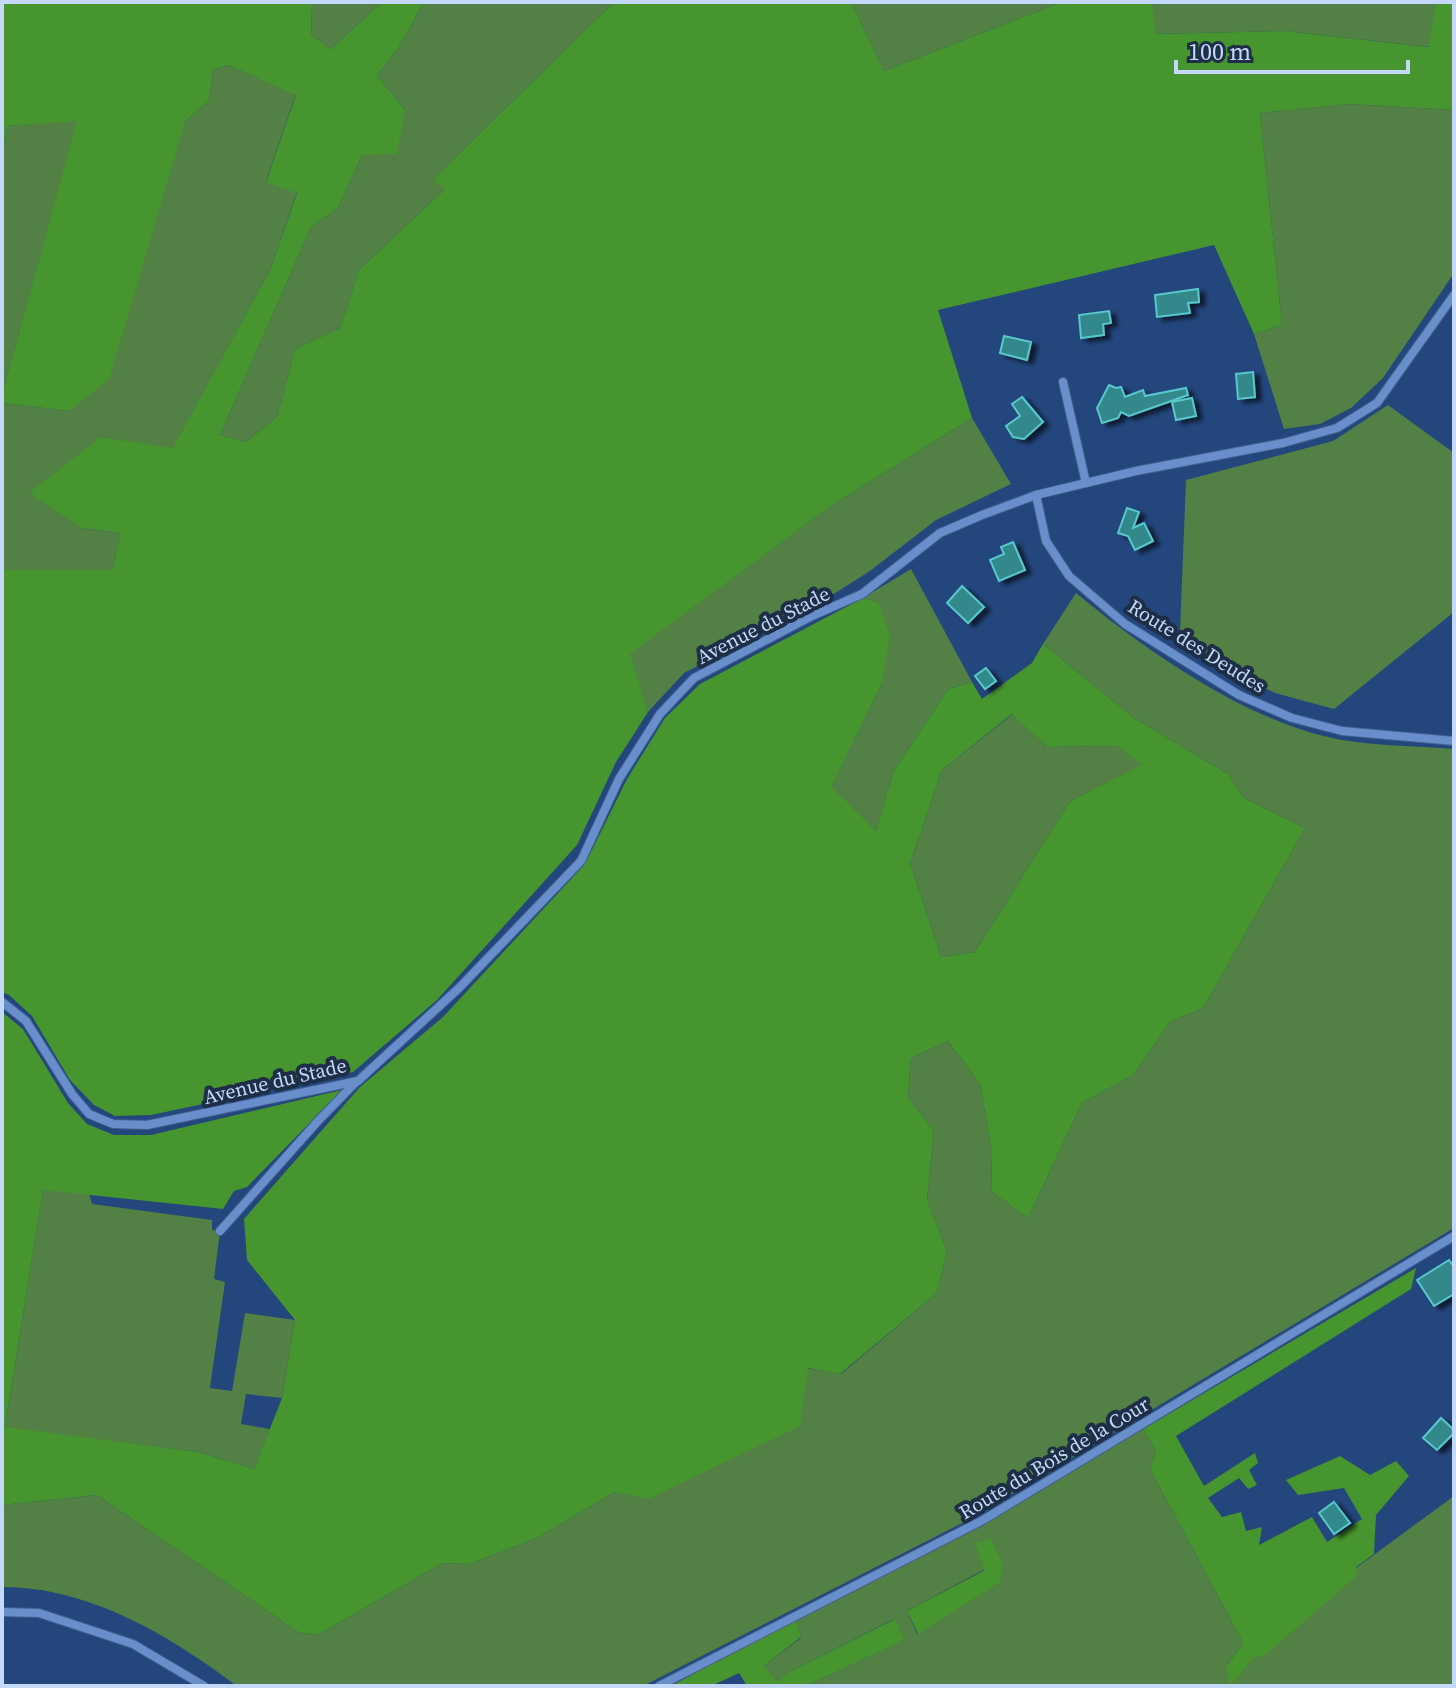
<svg xmlns="http://www.w3.org/2000/svg" width="1456" height="1688" font-family="'Source Serif 4',serif">
<style>
.green{fill:#528045;fill-rule:evenodd}
.forest{fill:#47952e;fill-rule:evenodd}
.building{fill:#31888b;stroke:#58c8cc;stroke-width:2;filter:url(#shadow)}
.lines{fill:none;stroke-linecap:round;stroke-linejoin:round}
.street-casing{stroke:#405f8d;stroke-width:10}
.street{stroke:#688ecb;stroke-width:8}
.labels{text-anchor:middle;dominant-baseline:central;stroke-width:8;stroke-linejoin:round;paint-order:stroke}
.street-label{font-size:20px;fill:#c4d9f9;stroke:#1e2e47}
</style>
<defs>
<filter id="shadow"><feDropShadow dx="6" dy="3.5" stdDeviation="2" flood-color="#0009"/></filter>
</defs>
<rect width="100%" height="100%" fill="#23467d"/>
<path class="green" d="M312 2H382L331 49 311 35Z
M424 2H614L433 179 446 188 359 270 340 328 295 349 277 417 246 442 220 435 311 227 338 208 362 155 405 110 377 75 399 47Z
M851 2H1062L884 71Z
M1152 2H1435L1430 47 1284 31 1155 34Z
M228 65 296 94 266 181 297 192 271 268 173 449 101 437 82 528 120 533 113 571 2 570V403L69 411 185 122 209 101 213 70Z
M1351 104 1454 110V273L1383 378 1351 408 1320 424 1284 429 1254 334 1282 325 1260 113Z
M78 120 2 395V156L7 126Z
M1388 405 1454 453V612L1334 709 1275 693 1226 670 1180 632 1186 480 1333 441Z
M972 418 1011 484 936 520 870 571 810 609 684 673 648 712 629 654 831 506Z
M911 569 972 682 948 689 893 772 876 831 830 788 882 683 878 602 863 598Z
M1076 593C1149 653 1254 727 1349 741 1384 746 1419 746 1454 749V1228L972 1518 643 1686H237C169 1635 89 1587 2 1587V1505L97 1495 298 1632 318 1635 442 1563 470 1564 537 1538 615 1492 807 1368 841 1374 937 1293 947 1252 927 1199 934 1131 908 1097 911 1058 948 1041 980 1084 991 1148 992 1192 1028 1218 1082 1103 1133 1075 1170 1022 1203 1008 1305 828 1244 798 1228 774 1134 718 1043 644Z
M1013 714 1047 747 1117 746 1143 765 1070 801 975 952 941 957 910 863 942 770Z
M43 1189 89 1194 92 1204 212 1220V1230L220 1231 214 1279 225 1282 210 1388 232 1391 245 1313 295 1320 282 1398 246 1394 241 1424 270 1429 254 1469 199 1452 5 1428Z
M1143 1429 1156 1451 1150 1469 1243 1643 1226 1667 1253 1658 1356 1568 1454 1496V1686H806L903 1640 894 1619 789 1672 777 1683 764 1666 801 1638 795 1618ZM985 1569 917 1634 907 1611Z"/>
<path class="forest" d="M2 2H312L311 35 331 49 382 2H424L399 47 377 75 405 110 397 154 362 155 338 208 311 227 220 435 246 442 277 417 295 349 340 328 359 270 445 189 433 179 614 2H851L884 71 1062 2H1152L1156 34 1284 31 1429 47 1435 2H1454V110L1351 104 1260 113 1282 325 1254 334 1214 245 938 310 972 418 831 506 630 654 648 712 616 762 577 845 437 1000 353 1072 151 1115 115 1116 94 1105 70 1080 32 1016 9 995 2 992V570H113L120 533 82 528 29 493 101 437 173 448 271 268 297 193 266 182 296 95 228 65 213 70 209 101 185 122 109 379 69 411 2 403V395L77 121 7 126 2 156Z
M863 598 878 602 890 636 882 683 831 787 876 831 893 772 948 689 972 682 982 699 1032 663 1043 644 1134 718 1228 774 1244 798 1305 828 1203 1008 1170 1022 1133 1075 1082 1103 1028 1218 992 1192 991 1148 980 1084 948 1041 911 1058 908 1097 934 1131 927 1199 947 1252 937 1293 840 1374 808 1368 800 1426 648 1499 615 1492 537 1538 470 1564 442 1563 318 1635 298 1632 97 1495 2 1505V1012L23 1029 68 1103 87 1124 114 1135H151L342 1090 247 1187 234 1191 223 1209 43 1190 5 1427 199 1452 254 1469 282 1398 295 1320 247 1260 244 1219 360 1087 443 1017 585 864 627 779 665 718 700 684ZM1012 714 1047 747 1117 746 1142 765 1070 801 975 952 941 957 910 863 942 770Z
M1416 1268 1411 1289 1176 1436 1204 1486 1255 1453 1258 1463 1249 1470 1257 1485 1248 1489 1239 1478 1208 1498 1222 1517 1241 1512 1246 1531 1262 1527 1259 1545 1312 1517 1327 1542 1362 1519 1344 1488 1298 1495 1286 1480 1340 1456 1370 1475 1396 1461 1409 1476 1376 1515 1374 1554 1356 1567 1357 1576 1264 1656 1253 1658 1230 1686 1226 1667 1243 1643 1150 1469 1156 1451 1143 1429Z
M990 1538 1002 1562 1000 1582 918 1634 907 1611 985 1570 975 1544Z
M795 1618 801 1637 764 1666 777 1682 789 1672 895 1619 904 1640 806 1686H747L739 1673 711 1686H671Z"/>
<path class="building" d="M1198 289 1199 302 1188 303 1190 313 1157 317 1155 295Z
M1109 311 1111 323 1103 324 1104 335 1081 338 1079 315Z
M1004 336 1031 342 1027 360 1000 353Z
M1253 372 1255 397 1238 399 1236 374Z
M1109 385 1116 388 1121 387 1125 397 1143 390 1145 396 1186 388 1188 395 1129 416 1121 412 1118 418 1102 423 1097 408Z
M1022 397 1043 422 1024 439 1013 437 1006 426 1020 416 1012 404Z
M1192 398 1196 416 1176 420 1172 402Z
M1127 508 1139 512 1133 528 1144 523 1153 541 1135 550 1128 536 1118 533Z
M1013 542 1025 570 999 581 990 560 1004 554 1001 547Z
M962 586 984 607 968 623 947 603Z
M986 668 996 681 985 689 975 676Z
M1449 1260 1454 1267V1294L1434 1306 1417 1280Z
M1441 1418 1454 1430V1433L1437 1450 1423 1438Z
M1334 1502 1350 1523 1334 1534 1319 1513Z"/>
<g class="lines">
<defs>
<path id="street" d="M1063 382 1086 483
M1036 495 1046 541 1069 576 1125 624 1239 695 1292 718 1342 731 1454 741
M2 1002 26 1021 72 1094 89 1114 113 1124 147 1125 358 1081 459 988 581 861 619 779 660 714 694 678 812 616 862 594 940 533 982 515 1036 495 1136 471 1283 443 1337 428 1377 403 1454 295
M220 1231 318 1121 357 1081
M2 1612 39 1613 133 1644 204 1686
M659 1686 983 1520 1454 1236"/>
</defs>
<use href="#street" class="street-casing"/>
<use href="#street" class="street"/>
</g>
<g class="labels">
<g class="street-label">
<text transform="translate(763 625) rotate(-27)">Avenue du Stade</text>
<text transform="translate(1197 646) rotate(32)">Route des Deudes</text>
<text transform="translate(275 1081) rotate(-13)">Avenue du Stade</text>
<text transform="translate(1054 1458) rotate(-31)">Route du Bois de la Cour</text>
</g>
</g>
<rect width="1456" height="1688" fill="none" stroke="#c4d9f9" stroke-width="8"/>
<path d="M1176 60v12h232v-12" fill="none" stroke="#c4d9f9" stroke-width="4"/>
<text x="1188" y="60" font-size="24" fill="#c4d9f9" stroke="#1e2e47" stroke-width="6" paint-order="stroke">100 m</text>
</svg>
